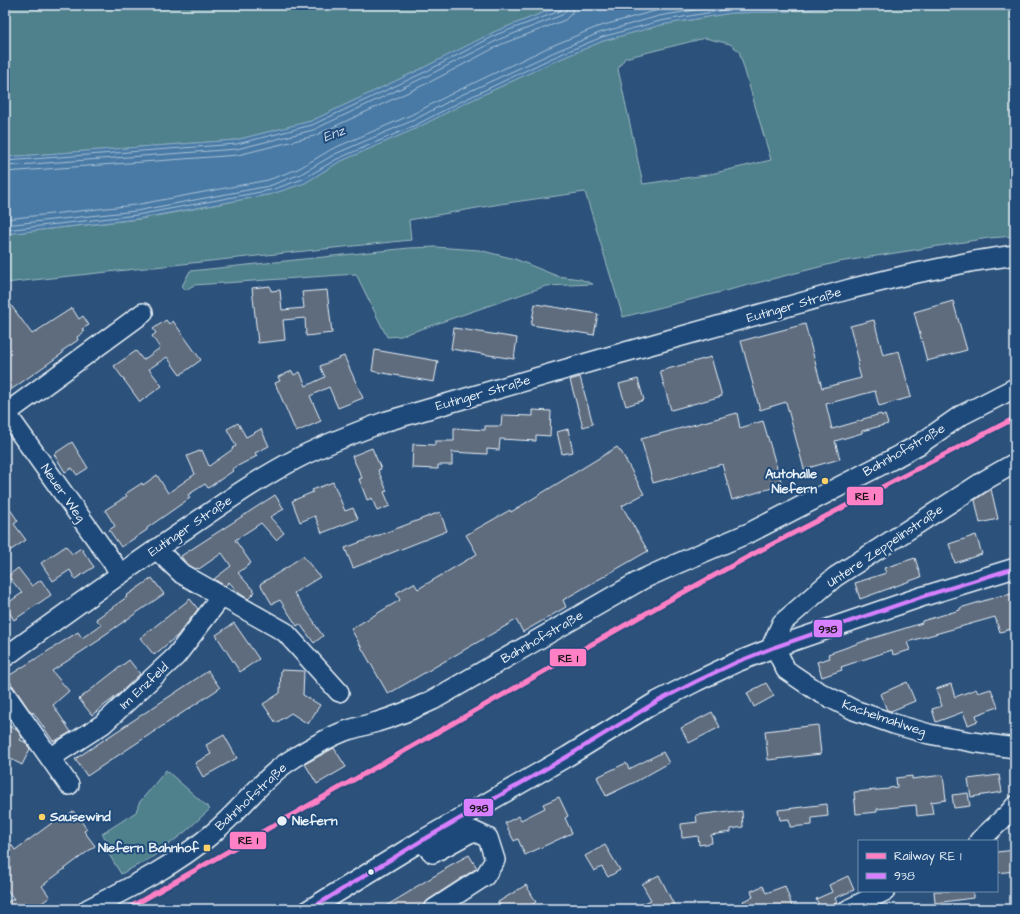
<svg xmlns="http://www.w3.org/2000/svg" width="1020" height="914" font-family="'Architects Daughter',sans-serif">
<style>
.green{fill:#50818c;stroke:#9cb9c2;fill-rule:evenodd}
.water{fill:#497aa5;stroke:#89aac6}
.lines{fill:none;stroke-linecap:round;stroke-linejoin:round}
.shore{stroke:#a8c1d7;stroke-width:1}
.building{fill:#5e6c7e;stroke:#e8f1f8}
.minor-casing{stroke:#e8f1f8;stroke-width:22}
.minor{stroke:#1f4a7a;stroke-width:19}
.bus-1-casing{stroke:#1f4a7a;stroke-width:7}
.bus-1{stroke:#d880ff;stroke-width:4}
.rail-1-casing{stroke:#1f4a7a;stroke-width:8}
.rail-1{stroke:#ff80c5;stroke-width:5}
.poi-dot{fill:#ffd166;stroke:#1f4a7a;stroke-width:1.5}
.stop-dot{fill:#e8f1f8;stroke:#1f4a7a;stroke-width:1.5}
.labels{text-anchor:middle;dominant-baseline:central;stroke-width:4;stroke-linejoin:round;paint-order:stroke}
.street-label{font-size:13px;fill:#e8f1f8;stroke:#1f4a7a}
.poi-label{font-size:13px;font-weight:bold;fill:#e8f1f8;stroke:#1f4a7a;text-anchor:end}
.stop-label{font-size:13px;font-weight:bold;fill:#e8f1f8;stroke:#1f4a7a;text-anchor:start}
.water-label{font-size:14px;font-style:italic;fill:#d0dfec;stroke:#1f4a7a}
.line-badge{stroke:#1f4a7a;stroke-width:1.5}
.pale-badge-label{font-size:11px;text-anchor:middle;font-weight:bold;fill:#111}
</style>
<rect width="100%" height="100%" fill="#2c517b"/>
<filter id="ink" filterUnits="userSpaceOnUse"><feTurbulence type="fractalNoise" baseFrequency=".025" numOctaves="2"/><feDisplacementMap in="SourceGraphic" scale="8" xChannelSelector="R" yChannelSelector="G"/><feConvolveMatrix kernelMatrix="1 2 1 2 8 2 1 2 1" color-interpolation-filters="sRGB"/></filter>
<g filter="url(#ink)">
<path class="green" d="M5 5H563L496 31 423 68 311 121 236 140 5 157Z
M856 5H1015V236L989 238 839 262 623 317 585 192 500 204 409 220 411 240 276 254 5 283V234L140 219 272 194 305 183 339 162 417 128 461 105 553 62 603 41 661 25 731 13 775 12ZM705 38 730 44 739 51 771 160 706 175 643 184 618 69 625 58Z
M435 247 479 250 515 259 557 276 580 279 593 284 546 286 401 336 387 337 356 274 194 285 186 290 182 286 190 271 409 248Z
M166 770 210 809 185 832 151 858 121 874 107 851 108 842 102 834 136 812 139 803Z"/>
<path class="water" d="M563 5H856L775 12 731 13 661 25 603 41 553 62 461 105 417 128 339 162 305 183 272 194 137 219 5 234V157L236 140 311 121 423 68 496 31Z"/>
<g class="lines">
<path class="shore" d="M5 161 237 144 312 125 425 72 498 34 560 11 562 8V5
M5 166 237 149 313 130 427 76 500 39 562 15 566 11 567 5
M5 172 238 155 314 136 430 82 502 44 565 20 572 13 573 5
M5 219 135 205 268 180 298 169 332 149 411 115 455 92 547 48 597 27 658 10 689 5
M5 225 136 211 269 186 301 174 335 154 414 120 457 97 550 54 599 33 659 16 725 5
M5 230 137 215 271 190 303 179 337 159 416 125 460 102 552 58 602 37 660 21 730 9 775 8 811 5"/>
</g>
<path class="building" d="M270 286 271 291 280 290 282 310 304 308 302 292 327 290 332 333 306 336 305 318 283 320 285 340 258 343 252 288Z
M5 297 32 334 72 308 79 319 83 316 89 325 82 329 84 332 77 337 78 340 62 351 63 353 5 394Z
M953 301 967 350 927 361 914 312Z
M535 304 598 314 594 335 531 325Z
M166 320 169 324 173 321 201 360 180 375 167 357 149 369 162 386 140 402 114 366 136 351 143 360 160 348 152 336 156 333 153 329Z
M874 320 883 355 899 351 911 397 879 406 875 391 826 404 832 429 863 420V419L881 414 882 416 885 415 888 424 862 431V433L835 441 840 459 804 469 786 402 760 410 741 341 805 324 822 388 861 378 857 363 859 362 850 326Z
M454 328 517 338 514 359 451 349Z
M375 350 438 361 434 382 372 371Z
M344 356 363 398 338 408 329 387 310 396 321 421 296 432 275 383 280 381 278 377 292 371 294 375 300 372 306 386 325 377 320 366Z
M711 357 722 396 671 410 660 371Z
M580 377 593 424 583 427 570 380Z
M638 379 644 400 626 406 619 384Z
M533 410 551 411 550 436 536 435V441L500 439 499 450 487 449V454L452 452V465H438V469L412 468 413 444 435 445V441H454V428L485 430V426H501L502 415 533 416Z
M737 413 740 428 763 421 782 485 732 500 722 464 653 483 641 439Z
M238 423 246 437 261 429 269 446 255 453 257 456 232 469 233 471 208 488 205 484 188 495 190 498 147 528V530L121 547 109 530 115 526 105 510 127 496 125 494 142 483 143 485 157 475 168 493 195 474 187 456 202 450 209 466 233 449 232 448 236 446 227 429Z
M568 429 573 452 562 454 557 432Z
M72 442 88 468 77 475 72 468 65 472 54 454Z
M617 447 622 453 644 494 622 506 648 551 563 600 566 607 523 632 516 620 388 694 351 629 400 600 396 593 414 583 418 589 477 554 466 535 510 510 511 512Z
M372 448 381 469 378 470 387 491 384 492 390 506 377 511 372 498 367 500 359 479 362 478 352 456Z
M333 482 345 511 353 508 358 519 322 533 315 516 300 522 292 501 313 492 312 490Z
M991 489 998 519 980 523 975 500Z
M275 495 284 509 270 517 284 533 276 540 261 523 235 540 251 563 238 573 255 592 248 599 239 593 229 582 225 586 214 579 231 566 222 553 199 569 197 568 196 569 189 565 185 562 181 556Z
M5 502 18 521 14 524 26 540 5 554Z
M440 512 447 531 353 568 345 548Z
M976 535 982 554 955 563 949 544Z
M66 546 72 554 81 548 94 567 75 579 70 570 53 581 41 563Z
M303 556 320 577 294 593 315 623H314L323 636 314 643 300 624 297 626 280 600 272 604 260 584 291 565V564Z
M915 558 921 577 860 599 855 583 886 573 884 568Z
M18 568 32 586 41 580 51 595 14 620 5 606V605L22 593 8 576Z
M152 578 164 594 100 638 101 639 52 671 69 691 53 705 71 732 55 741H53L33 712 32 714 7 677 78 632 82 638 101 625 96 619 127 597 126 596Z
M1015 593V628L1000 632 995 617 907 642 910 650 893 655 892 650 841 667 842 670 822 677 817 662 830 658 828 654 870 639 922 623V621L960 610V608L1003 595V596Z
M190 599 198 609 177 636 154 655 140 638Z
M234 623 259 659 240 672 216 635Z
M129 660 140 674 119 694 92 715 79 699Z
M281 670 304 671 303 695 320 705 308 724 291 713 276 723 263 704 280 693Z
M208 671 220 688 87 776 75 759Z
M907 682 915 701 891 711 887 710 880 694Z
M766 683 774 696 754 707 747 693Z
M951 684 955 697 976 689 978 693 991 689 998 707 976 715 978 721 968 725 963 712 936 722 932 709 942 706 936 689Z
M712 712 720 727 689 743 681 728Z
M5 724 17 730 22 737 20 740 25 742 30 749 22 765 5 756Z
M818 725 821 754 768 760 765 731Z
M224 735 237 758 203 777 195 763 211 754 206 745Z
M334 748 346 767 317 784 305 764Z
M663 752 669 763 635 782 606 796 597 777 626 763 629 769Z
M943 775 946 800 931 802 933 814 917 816 916 805 877 809V812L856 814 854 792 889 789V788L897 787 896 778 912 776V779Z
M999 775 1002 792 971 797 968 779Z
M968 793 970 806 954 808 952 795Z
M559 797 568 816 565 818 572 833 525 855 518 839 514 841 505 823 519 816 521 820 545 808 543 804Z
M827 804 828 816 812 818V825L790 827 789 819 780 820 778 810Z
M73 811 87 829 84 831 95 846 42 886 50 897 34 909H5V903L14 899 5 887V836L15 850 56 820 58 822Z
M729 811V813L742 811 743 827 731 829V832L711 835 712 843 699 845 698 836 682 838 681 824 697 822 696 815Z
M605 845 620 870 608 877 602 867 594 871 585 856Z
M1015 850V871L997 873V852Z
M469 855 477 868 428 900 424 904 423 907 420 909H381L414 889V888L446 869 445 868Z
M659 875 676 909H631L651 900 642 884Z
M848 876 854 890 835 898 837 903 831 905 833 909H821L816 899 832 892 829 885Z
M526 885 536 902 525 909H502L498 902Z
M763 886 766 893 785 886 793 909H746L743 901 753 897 751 891Z
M934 891H973V898L935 903Z"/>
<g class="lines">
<defs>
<path id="minor" d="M6 413 121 574
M5 414 143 313
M1015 463 987 479 835 577 782 623 773 643 786 670 817 691 854 710 894 724 929 734 972 742 1015 748
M156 549 182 574 285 632 339 692
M5 657C63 615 121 573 180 533 220 506 257 479 300 457 328 443 357 432 387 421L618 354 850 289 907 275 975 261 1015 255
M5 694 69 785
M50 758 103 724 176 656 221 597
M421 841 433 853 473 831 488 838 495 860 485 876 434 909
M979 841 1008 814 1015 806
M88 909C131 887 174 866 212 834 221 826 230 818 238 809 256 791 272 771 294 758 310 748 327 738 345 731 355 728 366 725 377 722 397 716 414 709 433 700L643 579 674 565 751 532 891 460 920 444 960 416 1015 388
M310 909 421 841 568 756 656 702 697 681 737 662 775 647 921 597 1015 568
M849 909 885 891"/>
</defs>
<use href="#minor" class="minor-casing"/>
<use href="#minor" class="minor"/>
<defs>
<path id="bus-1" d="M310 909 421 841 568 756 656 702 697 681 737 662 775 647 921 597 1015 568"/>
</defs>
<use href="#bus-1" class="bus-1-casing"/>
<use href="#bus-1" class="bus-1"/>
<defs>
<path id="rail-1" d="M127 909 664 603 757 552 1015 418"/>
</defs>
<use href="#rail-1" class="rail-1-casing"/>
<use href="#rail-1" class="rail-1"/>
</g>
</g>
<g class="poi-dot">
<circle cx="825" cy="481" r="4"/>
<circle cx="42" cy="817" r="4"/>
<rect x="203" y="844" width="8" height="8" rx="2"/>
</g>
<g class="stop-dot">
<circle cx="282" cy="821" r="5.5"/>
<circle cx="371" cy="872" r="3.5"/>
</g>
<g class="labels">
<g class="street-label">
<text transform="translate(794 305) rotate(-16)">Eutinger Straße</text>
<text transform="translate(483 393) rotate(-16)">Eutinger Straße</text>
<text transform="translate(904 450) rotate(-30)">Bahnhofstraße</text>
<text transform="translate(63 493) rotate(55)">Neuer Weg</text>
<text transform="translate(190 526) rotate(-34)">Eutinger Straße</text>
<text transform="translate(885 546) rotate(-34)">Untere Zeppelinstraße</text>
<text transform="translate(542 637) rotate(-30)">Bahnhofstraße</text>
<text transform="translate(144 686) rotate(-43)">Im Enzfeld</text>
<text transform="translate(884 718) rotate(19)">Kachelmahlweg</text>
<text transform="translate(251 797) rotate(-43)">Bahnhofstraße</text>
</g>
<g class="poi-label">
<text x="817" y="474">Autohalle<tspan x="817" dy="15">Niefern</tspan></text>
<text x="50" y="817" text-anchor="start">Sausewind</text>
<text x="199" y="848">Niefern Bahnhof</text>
</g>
<g class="stop-label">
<text x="292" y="821">Niefern</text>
</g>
<g class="water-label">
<text transform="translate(334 134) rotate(-21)">Enz</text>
</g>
</g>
<g class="line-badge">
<rect x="846" y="486" width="38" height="20" rx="4" fill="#ff80c5"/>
<rect x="813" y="619" width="30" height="19" rx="4" fill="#d880ff"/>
<rect x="549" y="648" width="38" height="19" rx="4" fill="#ff80c5"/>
<rect x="463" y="798" width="31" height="19" rx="4" fill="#d880ff"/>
<rect x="229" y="831" width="38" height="19" rx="4" fill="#ff80c5"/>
</g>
<g class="pale-badge-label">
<text x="865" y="500">RE 1</text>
<text x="828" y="633">938</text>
<text x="568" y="662">RE 1</text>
<text x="479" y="812">938</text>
<text x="248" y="844">RE 1</text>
</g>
<rect width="1020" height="914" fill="none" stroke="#1f4a7a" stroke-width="20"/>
<rect x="10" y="10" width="1000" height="894" fill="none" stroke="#e8f1f8" stroke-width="1.5" filter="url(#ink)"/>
<rect x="858" y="840" width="140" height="52" fill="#1f4a7a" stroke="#6f8dac"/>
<rect x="866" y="853" width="20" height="6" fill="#ff80c5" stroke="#6f8dac"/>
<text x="894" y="860" font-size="12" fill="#e8f1f8">Railway RE 1</text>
<rect x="866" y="873" width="20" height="6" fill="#d880ff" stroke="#6f8dac"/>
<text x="894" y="880" font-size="12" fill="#e8f1f8">938</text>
</svg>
